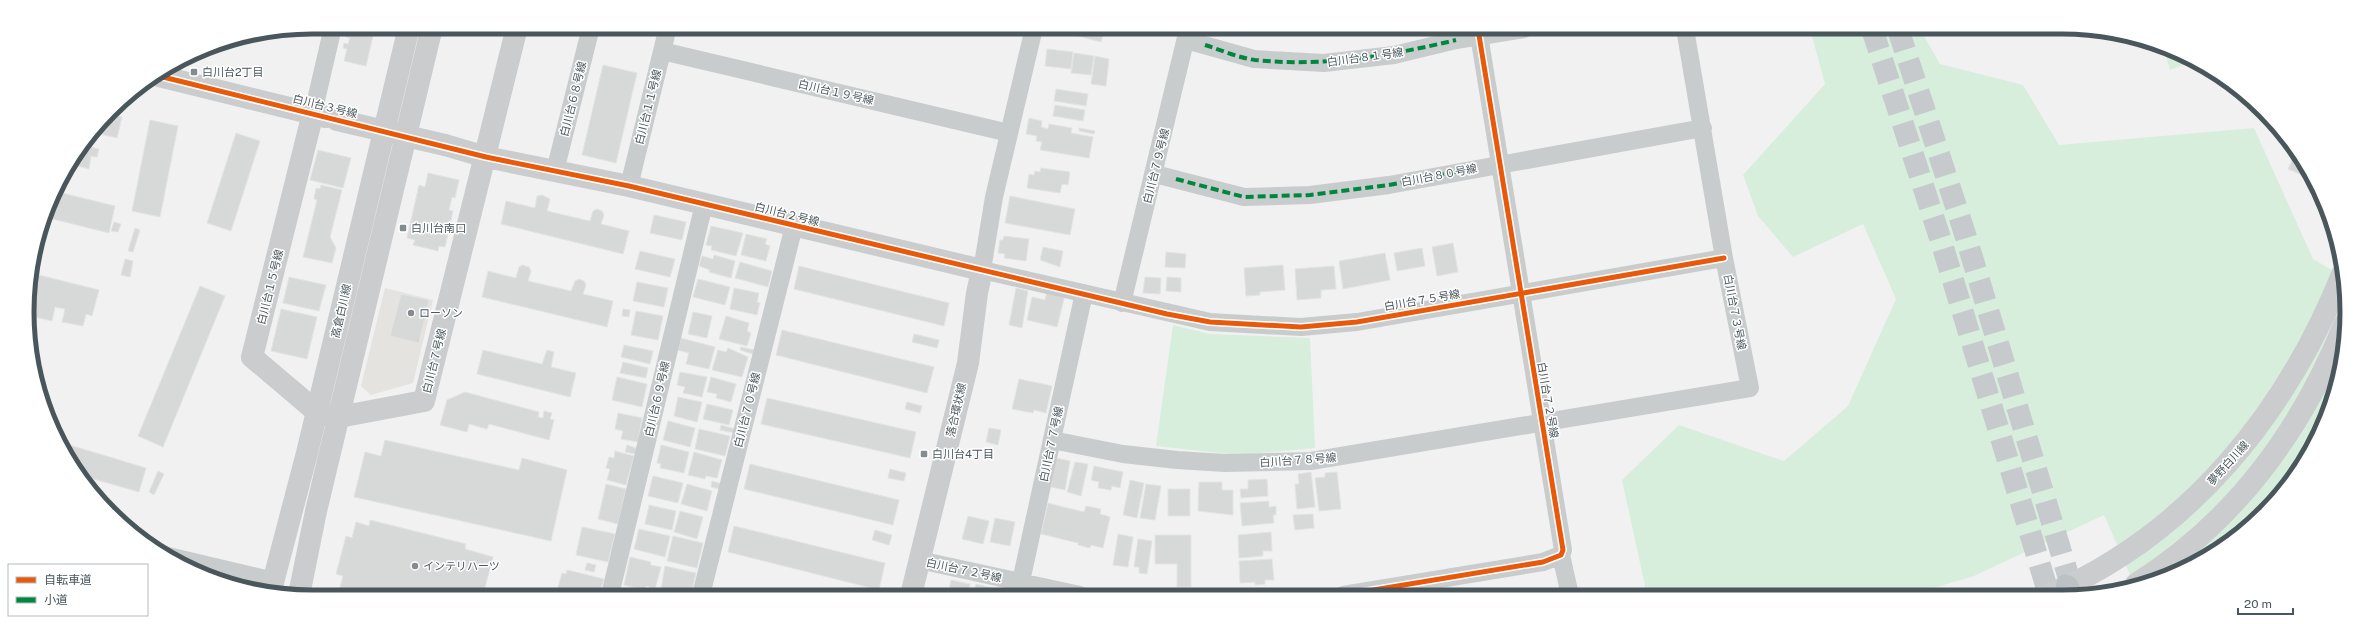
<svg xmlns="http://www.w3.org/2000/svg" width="2374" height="624" font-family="'Public Sans','Noto Sans JP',sans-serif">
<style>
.commercial{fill:#e5e3df}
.green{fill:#d7eedd}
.building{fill:#d7d9d9;stroke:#e3e3e4}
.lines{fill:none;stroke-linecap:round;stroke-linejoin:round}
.highway-tunnel{stroke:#c7cacc;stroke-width:22;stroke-dasharray:22 11;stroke-linecap:butt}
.highway-casing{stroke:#b7bcc0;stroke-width:24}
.street{stroke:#c9cccd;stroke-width:18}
.secondary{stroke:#caccce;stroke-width:22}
.highway{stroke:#bbc1c4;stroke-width:22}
.secondary-bridge{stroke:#caccce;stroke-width:22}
.quiet{stroke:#00873e;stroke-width:4;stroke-dasharray:8 4;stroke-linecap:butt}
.cycleway-casing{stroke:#fff;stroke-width:8}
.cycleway{stroke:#e8590c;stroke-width:5}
.poi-dot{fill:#848c90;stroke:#fff;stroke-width:1.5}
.labels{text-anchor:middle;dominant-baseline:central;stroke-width:3;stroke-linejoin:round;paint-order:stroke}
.street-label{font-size:11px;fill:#49565c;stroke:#fff}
.poi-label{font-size:11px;fill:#49565c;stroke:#fff;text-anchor:start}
.rim{fill:none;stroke:#49565c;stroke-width:5}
</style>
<rect width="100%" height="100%" fill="#f1f1f1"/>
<path class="commercial" d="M385 288 433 300 413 383 371 395 361 386Z"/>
<path class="green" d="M1810 29H1920L1940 64 2023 85 2059 145 2254 128 2313 259 2344 277 2346 294 2345 349 2317 438 2263 514 2188 568 2134 584 2104 515 1974 576 1910 595H1647L1622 480 1679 425 1784 461 1848 406 1896 299 1863 224 1793 257 1758 216 1743 175 1825 84Z
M2163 46 2195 61 2170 70Z
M1173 325 1210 334 1310 338 1315 448 1238 455 1156 446Z"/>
<path class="building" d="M352 27H375L366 66 344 61 347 49 343 48 344 43 348 44 350 38 346 37 347 32 351 33Z
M1072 28H1105L1101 42 1070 34Z
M1047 49 1073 52 1071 69 1045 66Z
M1074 53 1094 56 1091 75 1071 73Z
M1095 56 1109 59 1106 86 1091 84Z
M603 65 637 73 616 163 582 155Z
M1056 89 1088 94 1086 106 1054 101Z
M1055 105 1085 110 1083 121 1053 116Z
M109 113 122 117 117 138 92 132Z
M1029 118 1042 121 1041 127 1048 129 1049 124 1072 128 1071 133 1093 137 1089 158 1040 150 1042 142 1036 141 1037 136 1026 134Z
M150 120 178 126 160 217 132 211Z
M1079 128 1095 131 1094 134 1079 131Z
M236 133 260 141 231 231 207 223Z
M82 145 99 149 97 157 91 156 89 169 70 164Z
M318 150 351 158 343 188 310 180Z
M2296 151 2314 180 2288 169Z
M1041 168 1070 172 1068 185 1062 184 1060 193 1027 188 1029 174 1034 175 1035 171 1040 172Z
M428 173 459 180 455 198 452 197 449 210 453 211 445 247 439 246 438 251 413 245 415 240 407 238 419 185 425 187Z
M321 185 342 190 330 237 336 248 332 263 303 257 317 200 314 199 316 188 320 189Z
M54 191 115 206 109 233 45 217Z
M542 195 550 199 547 211 590 221 593 211 597 209 602 211 604 215 601 224 629 231 623 254 501 224 506 201 535 208 537 196Z
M1010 196 1075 209 1070 235 1005 223Z
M654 215 686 222 682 240 650 233Z
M114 222 121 224 118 232 111 231Z
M711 226 743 233 736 256 711 250 712 246 706 245Z
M135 228 140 230 133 252 128 251Z
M746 234 767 239 765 244 770 246 766 261 741 255Z
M1004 236 1029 239 1026 261 1004 258 1005 254 998 253 1000 240H1003Z
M1453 243 1458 272 1437 276 1432 247Z
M1043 247 1063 251 1060 267 1040 260Z
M1422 248 1425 266 1397 271 1394 253Z
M640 251 675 259 670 277 635 269Z
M1166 252 1186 254 1185 268 1165 267Z
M1385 253 1390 280 1343 289 1339 261Z
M714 255 735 261 731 278 709 272 710 270 699 266 702 256 713 259Z
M125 259 133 261 130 277 121 275Z
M740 262 772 271 768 287 735 278Z
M522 265 529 267 531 271 528 281 571 291 575 281 579 279 584 281 586 285 583 294 613 301 607 327 482 297 488 271 516 278 519 267Z
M1283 265 1285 290 1260 292V295L1246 296 1244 268Z
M799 266 949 303 944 326 794 289Z
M1334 266 1336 289 1321 290V298L1297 300 1295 269Z
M31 273 99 290 92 316 86 314 83 326 62 322 65 309 55 307 52 321 30 316 34 302 28 300Z
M289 277 326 285 319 311 283 303Z
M1145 277 1161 278 1160 294 1143 293Z
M1167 277 1181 278V292L1166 291Z
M698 279 730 287 725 305 693 297Z
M637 282 668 288 664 307 633 301Z
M200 286 225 296 163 447 138 436Z
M734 288 759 293 757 302 760 303 757 315 730 309Z
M1016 288 1028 291 1022 328 1009 325Z
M1047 291 1065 295 1057 327 1027 320 1032 297 1045 300Z
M401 294 429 300 419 343 390 336Z
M281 309 317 317 307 359 271 351Z
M623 309 630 310 629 317 622 316Z
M636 311 663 316 658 340 631 335Z
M693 312 712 316 707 338 688 334Z
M726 316 749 323 747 331 751 333 747 346 719 339Z
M782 330 934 367 927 393 776 355Z
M914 334 939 340 937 348 912 342Z
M681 338 715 347 709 369 686 364 689 353 678 350Z
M624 345 653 351 650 364 621 357Z
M741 347 754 350 753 354 740 350Z
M728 348 748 357 742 377 712 370 718 350 726 352Z
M483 350 542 364 547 350 554 352 551 367 576 373 570 397 477 374Z
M623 362 648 368 646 378 620 373Z
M680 372 707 377 702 397 683 393 685 387 677 385Z
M617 377 647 384 642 407 612 400Z
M711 377 736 384 731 402 716 398 717 394 707 392Z
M1019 379 1052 386 1046 413 1034 410 1033 413 1012 409Z
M465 392 539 412 538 417 543 418 544 411 552 413 550 419 554 420 549 440 489 424 487 429 469 424 467 432 440 425 447 400Z
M678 397 702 402 697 422 674 416Z
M767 398 916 432 910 458 761 424Z
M907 402 922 406 920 413 905 409Z
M707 404 733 410 729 425 703 419Z
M618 413 642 418 638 442 621 439 623 431 615 429Z
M668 421 695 428 690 447 663 440Z
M721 425 735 429 734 433 720 430Z
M989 428 1001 430 998 445 986 442Z
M699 429 730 436 725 456 695 449Z
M385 440 519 470 522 458 567 470 551 541 354 497 365 452 381 456Z
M63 443 146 468 139 492 80 475Z
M627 445 636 448 635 454 625 452Z
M661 445 689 452 684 473 660 468 661 464 657 463Z
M615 451 634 456 626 485 607 480 610 469 606 468 609 457 614 458Z
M694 452 722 460 717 478 706 476 705 479 688 475Z
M1056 458 1070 461 1065 490 1051 487Z
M1075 462 1088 464 1081 496 1067 492Z
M750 464 899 500 893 525 744 489Z
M1094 466 1123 472 1120 488 1112 486 1111 490 1098 488 1099 482 1091 480Z
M890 469 906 473 904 481 888 478Z
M158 471 164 474 154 495 149 492Z
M1311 472 1315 507 1297 509 1295 484H1299L1298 474Z
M1337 472 1341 509 1319 511 1315 478 1325 477V473Z
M653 476 683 483 678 503 648 496Z
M1267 479 1268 496 1241 498 1240 489H1248V480Z
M1130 480 1144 483 1137 518 1123 515Z
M712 481 722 484 720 489 711 487Z
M1199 482H1222V490H1233V515L1198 511Z
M606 484 626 489 618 524 598 519Z
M687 484 712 491 707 511 681 504Z
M1146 484 1161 486 1155 520 1140 518Z
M1168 489H1190V516H1168Z
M1269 501V507L1276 506V515H1273L1274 523 1242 526 1240 503Z
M1048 503 1084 512 1086 506 1101 509 1100 514 1110 517 1103 548 1091 545 1090 548 1078 545V543L1041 534Z
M649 505 676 511 672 530 645 524Z
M680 511 703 517 697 539 674 532Z
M1313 514 1314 528 1295 530 1293 515Z
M968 516 989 521 983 544 962 539Z
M995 518 1015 522 1010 546 990 542Z
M370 520 466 544 465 549 493 557 483 595H338L343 576 336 574 346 536 352 538 356 522 369 526Z
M734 526 885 563 879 590 728 552Z
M582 527 615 534 608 562 576 555Z
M639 529 670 536 665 557 634 549Z
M875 530 892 535 889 545 872 540Z
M1271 532 1272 551H1263V556L1239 558 1238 535Z
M1118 534 1133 537 1128 567 1113 565Z
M1155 535H1191V587H1177V564H1155Z
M673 536 703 543 697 568 667 561Z
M1138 539 1152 541 1147 574 1139 573V567H1134Z
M630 557 651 562 650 565 661 567 655 589 646 586 645 590 624 585Z
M1272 559 1274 580H1265V584L1255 585V582L1240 583 1239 561Z
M587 563 596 565 594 572 585 570Z
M665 566 696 573 691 595 661 589Z
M567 570 604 579 599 595H561V593L557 591 562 573 566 574Z
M951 580 970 584 968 595 948 594Z
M976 584 995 589 993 595H973Z
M721 589 742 595H720Z
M624 590 640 595H623Z"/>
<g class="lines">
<path class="highway-tunnel" d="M1872 29 1941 241 2049 595
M1898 29 1965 234 2074 595"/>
<defs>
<path id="highway" d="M2067 586 2072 595"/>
</defs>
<use href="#highway" class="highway-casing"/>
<path class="street" d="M1034 28 994 197 982 270 1210 322 1301 327 1357 322 1724 258
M1186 40 1254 59 1324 63 1394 55 1456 40 1524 29
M662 51 1009 133
M313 113 333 27
M555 171 591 27
M1155 174 1244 197 1310 195 1389 185 1703 128
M629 186 668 27
M1122 303 1188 29
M1052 440 1123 454 1177 460 1225 463 1311 461 1750 388 1724 258 1685 29
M164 555 274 581
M1561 555 1570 595
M919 560 1080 595
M610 595 704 204
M701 595 794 226
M1018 595 1084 293
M1343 595 1543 562 1561 555 1563 550 1478 29"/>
<path class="secondary" d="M159 76 326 117
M313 113 252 357 317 412 339 417 424 401 517 27
M445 145 486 157 629 186 982 270 977 293 968 363 911 595
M2136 584C2236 521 2301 431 2345 323
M270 594 307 453 409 27
M299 595 316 511 432 27
M2048 595C2190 534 2287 412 2343 272"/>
<use href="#highway" class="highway"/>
<path class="secondary-bridge" d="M337 120 445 145"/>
<path class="quiet" d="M1205 45C1221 50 1239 58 1255 60 1324 67 1389 56 1456 40
M1176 179 1244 197 1310 195 1389 185 1474 168"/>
<defs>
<path id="cycleway" d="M159 76 486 157 629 186 1167 314 1210 322 1301 327 1357 322 1724 258
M1343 595 1543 562 1561 555 1563 550 1478 29"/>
</defs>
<use href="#cycleway" class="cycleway-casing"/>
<use href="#cycleway" class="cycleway"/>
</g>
<g class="poi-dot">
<rect x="190" y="68" width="8" height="8" rx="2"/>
<rect x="399" y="224" width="8" height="8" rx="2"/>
<circle cx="411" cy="313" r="4"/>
<rect x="920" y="450" width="8" height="8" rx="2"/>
<circle cx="415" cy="566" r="4"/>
</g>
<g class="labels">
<g class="street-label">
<text transform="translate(1365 57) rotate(-8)">白川台８１号線</text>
<text transform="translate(836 92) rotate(13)">白川台１９号線</text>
<text transform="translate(573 99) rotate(-76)">白川台６８号線</text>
<text transform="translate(325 106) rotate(14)">白川台３号線</text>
<text transform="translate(648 107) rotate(-76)">白川台１１号線</text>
<text transform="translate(1156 166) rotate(-76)">白川台７９号線</text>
<text transform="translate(1439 175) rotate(-11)">白川台８０号線</text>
<text transform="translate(787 214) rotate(14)">白川台２号線</text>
<text transform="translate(270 287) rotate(-76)">白川台１５号線</text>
<text transform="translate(1422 300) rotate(-10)">白川台７５号線</text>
<text transform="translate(341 311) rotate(-77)">高倉白川線</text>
<text transform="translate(1735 312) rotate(79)">白川台７３号線</text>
<text transform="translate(434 361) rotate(-76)">白川台７号線</text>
<text transform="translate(657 399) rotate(-77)">白川台６９号線</text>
<text transform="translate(1548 400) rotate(80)">白川台７２号線</text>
<text transform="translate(747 410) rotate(-76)">白川台７０号線</text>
<text transform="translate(956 410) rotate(-77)">落合環状線</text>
<text transform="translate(1051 444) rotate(-78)">白川台７７号線</text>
<text transform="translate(1298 460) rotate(-4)">白川台７８号線</text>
<text transform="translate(2228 463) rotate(-48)">夢野白川線</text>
<text transform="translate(964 570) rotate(12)">白川台７２号線</text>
</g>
<g class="poi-label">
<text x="202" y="72">白川台2丁目</text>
<text x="411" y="228">白川台南口</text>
<text x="419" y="313">ローソン</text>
<text x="932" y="454">白川台4丁目</text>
<text x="423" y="566">インテリハーツ</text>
</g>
</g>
<path d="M0 0H2374V624H0ZM312 34H2062A278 278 0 0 1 2340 312V312A278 278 0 0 1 2062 590H312A278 278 0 0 1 34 312V312A278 278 0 0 1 312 34Z" fill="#fff" fill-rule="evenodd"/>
<path class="rim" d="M312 34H2062A278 278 0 0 1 2340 312V312A278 278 0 0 1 2062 590H312A278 278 0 0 1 34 312V312A278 278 0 0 1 312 34Z"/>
<rect x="8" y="564" width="140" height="52" fill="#ffffff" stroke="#b6bbbe"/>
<rect x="16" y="577" width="20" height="6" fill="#e8590c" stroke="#b6bbbe"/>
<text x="44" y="584" font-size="12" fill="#49565c">自転車道</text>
<rect x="16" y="597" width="20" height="6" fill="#00873e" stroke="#b6bbbe"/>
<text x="44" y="604" font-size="12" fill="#49565c">小道</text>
<path d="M2238 608v6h55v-6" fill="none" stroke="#49565c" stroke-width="2"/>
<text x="2244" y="608" font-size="12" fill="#49565c" stroke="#ffffff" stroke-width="3" paint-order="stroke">20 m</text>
</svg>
